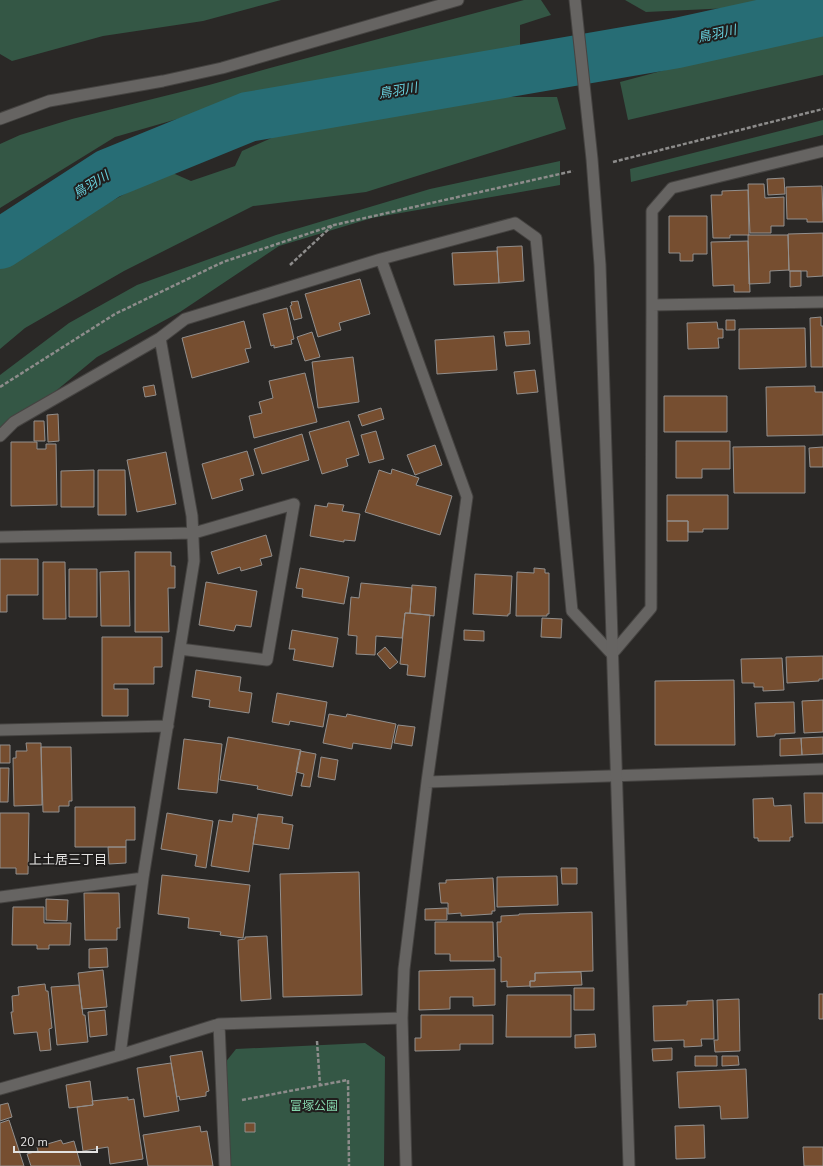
<svg xmlns="http://www.w3.org/2000/svg" width="823" height="1166" font-family="'Nunito Sans','Noto Sans JP',sans-serif">
<style>
.green{fill:#345745}
.lines{fill:none;stroke-linecap:round;stroke-linejoin:round}
.river{stroke:#276d75;stroke-width:50}
.building{fill:#764e30;stroke:#928f8d}
.minor-casing{stroke:#454341;stroke-width:13}
.tertiary-casing{stroke:#454341;stroke-width:13}
.path{stroke:#8d8c8b;stroke-width:2.5;stroke-dasharray:4 2;stroke-linecap:butt}
.minor{stroke:#666462;stroke-width:11}
.tertiary{stroke:#666462;stroke-width:11}
.labels{text-anchor:middle;dominant-baseline:central;stroke-width:4;stroke-linejoin:round;paint-order:stroke}
.park-label{font-size:12px;fill:#86d7ad;stroke:#201e1d}
.water-label{font-size:13px;font-style:italic;fill:#68d2df;stroke:#201e1d}
.neighbourhood-label{font-size:13px;fill:#e3e2e1;stroke:#201e1d}
</style>
<rect width="100%" height="100%" fill="#2a2826"/>
<path class="green" d="M0 0H281L203 21 103 36 12 61 0 54Z
M524 0H541L551 15 520 25V55L488 64 469 87 302 83 115 137 0 208V144L20 135 72 119 209 85 270 68Z
M625 0H767L730 8 646 12Z
M823 28V75L628 120 620 82Z
M364 97H557L566 129 366 192 253 206 124 271 25 328 0 349V266L59 229 168 171 191 181 235 166 242 151Z
M823 120V135L631 182 630 169Z
M560 161V185L372 218 279 246 180 312 97 357 0 437V375L69 323 137 285 276 235 430 189Z
M365 1043 385 1057 384 1166H227L220 1069 236 1049Z"/>
<g class="lines">
<path class="river" d="M0 244 108 174 248 117 677 43 823 11"/>
</g>
<path class="building" d="M784 178 785 194 768 195 767 179Z
M748 184H764L765 198 784 197V226H771V233H750Z
M822 186 823 222H807V219H787L786 187Z
M748 190 749 235H730V238H713L711 195H722V191Z
M669 216H707V254H693V261H680V253H669Z
M823 233V276L807 277V271H789L788 234Z
M748 235H788L789 270 770 271V283L749 284Z
M748 241 750 292H734V285L713 286 711 242Z
M522 246 524 281 499 283 497 247Z
M497 251 499 283 454 285 452 253Z
M790 271H801V286L790 287Z
M360 279 370 314 339 323 341 330 318 337 305 294Z
M298 301 302 318 294 320 290 306 292 305 291 302Z
M287 308 294 339 291 340 292 344 274 348V345L271 346 263 314Z
M821 317V326H823V367H811L810 318Z
M726 320H735V330H726Z
M244 321 251 348 245 349 249 362 192 378 182 338Z
M717 322 718 329H723V338H718L719 348 688 349 687 323Z
M805 328 806 367 739 369V329Z
M529 331 530 344 506 346 504 332Z
M312 332 320 357 305 361 297 337Z
M494 336 497 370 437 374 435 340Z
M353 357 359 402 318 408 312 362Z
M535 370 538 392 517 394 514 372Z
M305 373 317 422 254 438 249 416 262 413 259 402 273 398 269 381Z
M154 385 156 395 145 397 143 387Z
M815 386V392H823V435L767 436 766 387Z
M664 396H727V432H664Z
M381 408 384 419 362 426 358 415Z
M58 414 59 441 48 442 47 415Z
M34 421H44L45 441H34Z
M349 421 359 455 346 459 348 466 322 474 309 432Z
M376 431 384 459 369 463 361 435Z
M302 434 309 460 262 474 254 449Z
M676 441H730V469H702V478H676Z
M11 442H37V449H46V444H56L57 505 11 506Z
M435 445 442 465 415 475 407 455Z
M805 446V493H734L733 447Z
M823 447V467H810L809 448Z
M247 451 254 475 240 479 243 490 212 499 202 464Z
M166 452 176 504 137 512 127 460Z
M392 469 419 478 416 485 452 496 440 535 365 512 379 470 391 474Z
M94 470V507H61V471Z
M98 470H125L126 515H98Z
M667 495H728V529H703V532H688V521H667Z
M328 503 344 505 342 511 360 514 355 541 344 540V542L310 536 315 505 327 507Z
M667 521H688V541H667Z
M266 535 272 556 260 559 262 565 241 571 240 567 218 574 211 552Z
M135 552H171V566H175V588H168L169 632H135Z
M0 559H38V595H7V612H0Z
M43 562H65L66 619H43Z
M300 568 349 577 344 604 302 597 303 589 296 588Z
M534 568 545 569V573H549V614H547V616H516L517 572 534 573Z
M69 569H97V617H69Z
M129 571 130 626H101L100 572Z
M475 574 512 576 510 614H508V616L473 614Z
M206 582 257 591 251 627 236 625 234 631 199 625Z
M361 583 412 588 410 613H405L402 638 376 636 375 655 356 654 357 636 348 635 351 597 359 598Z
M412 585 436 587 434 616 410 613Z
M405 613 430 615 425 677 407 675 408 665 400 664Z
M542 618 562 619 561 638 541 637Z
M292 630 338 638 333 667 293 660 295 649H289Z
M464 630 484 631V641L464 640Z
M102 637H162V667H154V684H114V689H128V716H102Z
M385 647 398 662 390 669 377 654Z
M823 656V679H819V681L787 683 786 657Z
M782 658 784 690 763 691V687H754V683H742L741 659Z
M196 670 241 677 239 691 252 693 249 713 209 707 210 700 192 697Z
M734 680 735 745H655V681Z
M277 693 327 702 323 727 290 721 289 725 272 722Z
M823 700V732L804 733 802 701Z
M794 702 795 733 775 734V736L757 737 755 703Z
M329 714 346 717 347 714 396 724 391 749 353 743 352 749 323 743Z
M398 725 415 727 412 746 394 743Z
M228 737 301 750 292 796 257 789 258 786 220 780Z
M823 737V754L802 755 801 738Z
M801 738 802 755 780 756V739Z
M184 739 222 744 217 793 178 789Z
M26 743H41L42 805 14 806 13 758H16V751H27Z
M0 745H10V763H0Z
M41 747H71L72 801H69V806H59V812H43Z
M300 751 316 754 310 787 301 786 304 774 296 772Z
M321 757 338 760 335 780 318 777Z
M0 768H9L8 802H0Z
M804 793H823V823H805Z
M773 798 774 806 791 805 793 837H790V841H758V838H754L753 799Z
M75 807H135V840H126V847H75Z
M0 813H29L28 874H16V868H0Z
M167 813 213 821 206 868 195 866 197 855 161 849Z
M233 814 257 818 249 872 211 866 219 820 232 822Z
M258 814 283 817 282 823 293 825 289 849 253 844Z
M108 847H126V863L109 864Z
M561 868H577V884H562Z
M359 872 362 995 283 997 280 874Z
M162 875 250 885 243 938 220 935 221 932 188 928 189 918 158 914Z
M557 876 558 905 497 907V877Z
M493 878 495 911H492V914L461 916V913L448 914V903H441L439 883H446V880Z
M84 893H119L120 928H117V940H85Z
M46 899 68 900 67 921 46 920Z
M13 907H44V923H71L70 945H49V949H37V945H12Z
M447 908V920H425V909Z
M592 912 593 971 535 973V981H530V986L507 987V981L501 982V957H498L497 922H501V916L519 915V914Z
M435 922H493L494 961H450V954H435Z
M267 936 271 999 241 1001 238 940 245 939V937Z
M107 948 108 967 89 968V949Z
M495 969V1005L473 1006V997H450V1009L419 1010V971Z
M103 970 107 1007 82 1009 78 973Z
M581 972 582 985 530 987V981H535V973Z
M45 984 46 991H48L52 1028 49 1029 51 1050 40 1051 37 1032 14 1034 11 1012H13L12 996 19 995 18 987Z
M79 985 83 1015H85L88 1042 57 1045 51 987Z
M574 988H594V1010H574Z
M819 994H823V1019H819Z
M507 995H571V1037H506Z
M739 999 740 1051 715 1052 714 1040H718L717 1000Z
M713 1000 714 1039H701L702 1046 684 1047V1040L654 1041 653 1006 687 1005V1001Z
M105 1010 107 1035 90 1037 88 1012Z
M421 1015H493V1044H460V1050L415 1051V1038H421Z
M595 1034 596 1047 575 1048V1035Z
M672 1048V1060L653 1061 652 1049Z
M202 1051 209 1091 206 1092V1096L180 1100 179 1096 177 1097 170 1056Z
M695 1056H717V1066H695Z
M722 1056H738L739 1065 722 1066Z
M171 1063 179 1111 144 1117 137 1068Z
M746 1069 748 1118 721 1119 720 1106 679 1108 677 1072Z
M90 1081 93 1105 69 1108 66 1085Z
M128 1097V1100L134 1099 143 1159 110 1164 108 1147 83 1151 77 1107 93 1105 92 1101Z
M8 1103 12 1117 0 1121V1105Z
M9 1120 24 1166H0V1123Z
M245 1123H255V1132H245Z
M704 1125 705 1158 676 1159 675 1126Z
M200 1126 201 1132 207 1131 213 1166H148L143 1135Z
M61 1140 63 1144 74 1141 81 1166H31L27 1154 38 1151 37 1147Z
M803 1147H823V1166H804Z"/>
<g class="lines">
<defs>
<path id="minor" d="M0 119 49 101 163 81 222 68 458 0
M381 259 467 497 427 782 404 969 402 1018 406 1166
M652 305V211L672 188 823 151
M0 436 14 422 160 338 185 319 381 259 515 223 536 238 572 611 612 654 651 608 652 305 823 302
M0 537 194 533 294 504 267 660 180 649
M0 730 168 726
M427 782 823 769
M0 897 143 878
M219 1024 225 1166
M120 1055 143 878 194 561 192 516 160 338
M0 1089 120 1055 219 1024 402 1018"/>
<path id="tertiary" d="M575 0 592 159 600 265 629 1166"/>
</defs>
<use href="#minor" class="minor-casing"/>
<use href="#tertiary" class="tertiary-casing"/>
<path class="path" d="M613 162 823 109
M290 265 332 226
M0 387 115 314 223 262 334 225 573 171
M317 1041 320 1085
M242 1100 348 1080 349 1166"/>
<use href="#minor" class="minor"/>
<use href="#tertiary" class="tertiary"/>
</g>
<g class="labels">
<g class="park-label">
<text x="314" y="1106">富塚公園</text>
</g>
<g class="water-label">
<text transform="translate(717 34) rotate(-12)">鳥羽川</text>
<text transform="translate(398 91) rotate(-10)">鳥羽川</text>
<text transform="translate(91 185) rotate(-32)">鳥羽川</text>
</g>
<g class="neighbourhood-label">
<text x="68" y="860">上土居三丁目</text>
</g>
</g>
<path d="M14 1146v6h83v-6" fill="none" stroke="#e3e2e1" stroke-width="2"/>
<text x="20" y="1146" font-size="12" fill="#e3e2e1" stroke="#201e1d" stroke-width="3" paint-order="stroke">20 m</text>
</svg>
